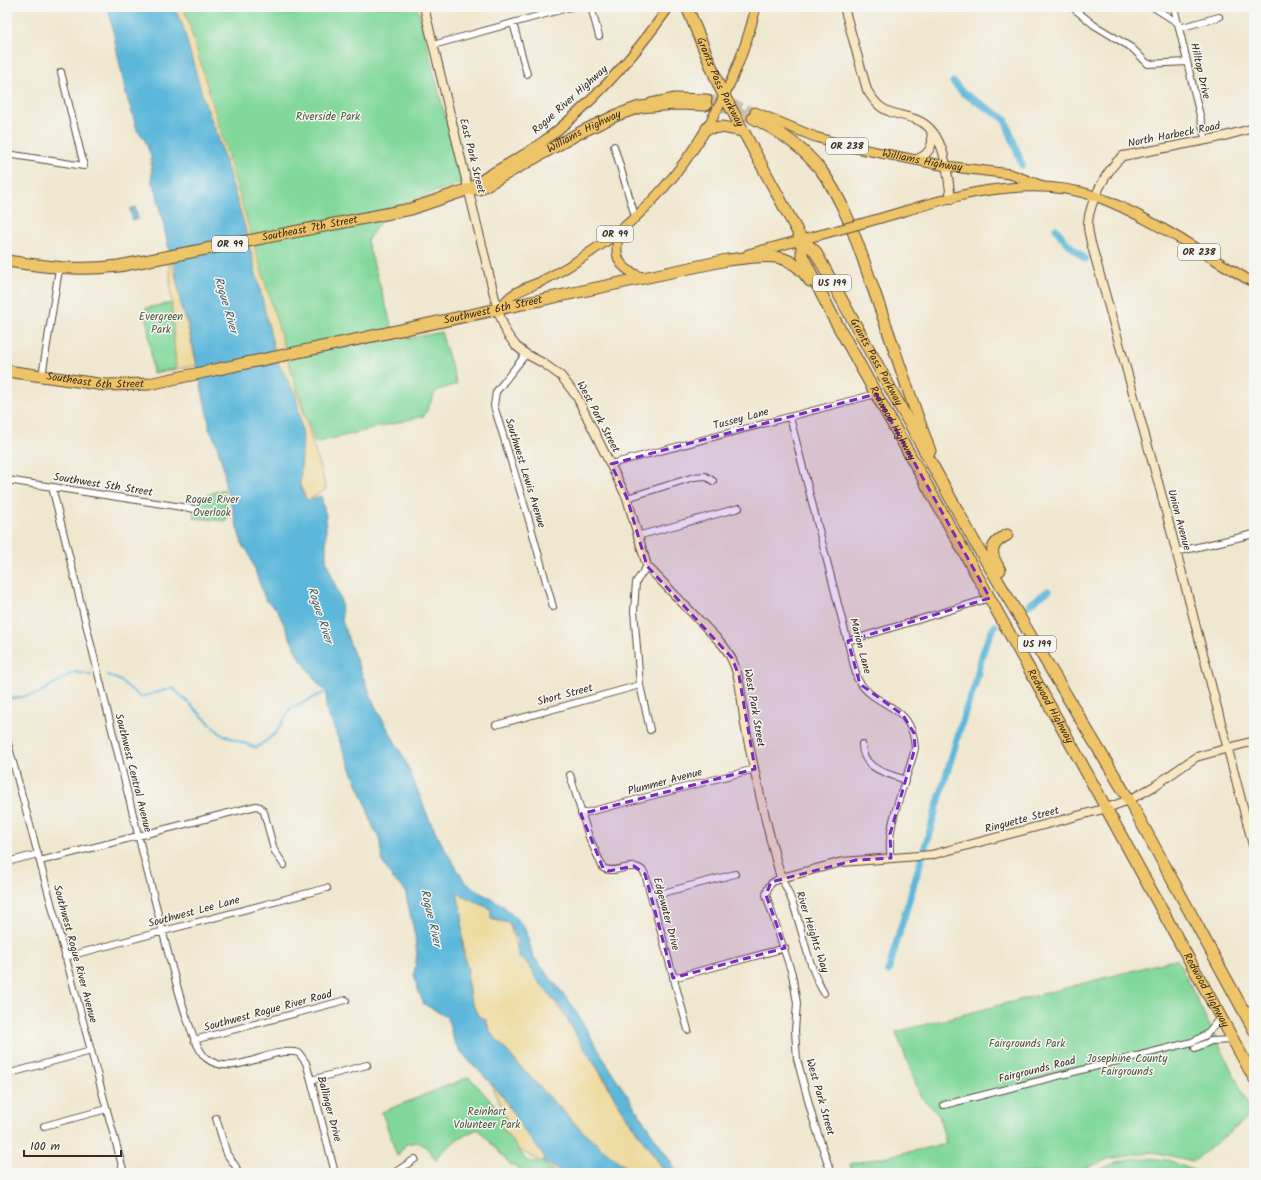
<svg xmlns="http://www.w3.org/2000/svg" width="1261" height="1180" font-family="Kalam,sans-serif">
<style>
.green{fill:#82d89b;stroke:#5e815c}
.sand{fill:#eeda9e;stroke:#94825e}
.water{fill:#5cb7da;stroke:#4c707c}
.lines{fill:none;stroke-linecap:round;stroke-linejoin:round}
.stream{stroke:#5cb7da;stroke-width:2}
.canal{stroke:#5cb7da;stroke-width:7}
.primary-tunnel{stroke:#cbc1ac;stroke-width:9;stroke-dasharray:9 4.5;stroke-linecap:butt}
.highway-tunnel{stroke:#cbc1ac;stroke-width:11;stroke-dasharray:11 5.5;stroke-linecap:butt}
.street-casing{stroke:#564639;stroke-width:8}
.secondary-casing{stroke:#564639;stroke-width:10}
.primary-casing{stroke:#564639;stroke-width:11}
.highway-casing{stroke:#564639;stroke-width:13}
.street{stroke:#fff;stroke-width:6}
.secondary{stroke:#f8e7c3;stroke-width:8}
.primary{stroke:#eec469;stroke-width:9}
.highway{stroke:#eec469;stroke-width:11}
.primary-bridge-casing{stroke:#564639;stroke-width:11;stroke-linecap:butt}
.primary-bridge{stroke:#eec469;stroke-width:9}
.marked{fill:#7b2cbf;fill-opacity:0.2;stroke:#7b2cbf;stroke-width:3;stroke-dasharray:8 5;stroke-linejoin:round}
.labels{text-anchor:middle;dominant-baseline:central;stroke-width:3;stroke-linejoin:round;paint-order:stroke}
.shield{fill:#f6f6f2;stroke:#73675e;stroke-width:1}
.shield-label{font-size:10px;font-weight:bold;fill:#3b2a1e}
.street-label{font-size:11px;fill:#3b2a1e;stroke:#f6f6f2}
.park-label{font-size:11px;fill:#4d563d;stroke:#f6f6f2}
.water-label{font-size:12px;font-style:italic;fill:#475b60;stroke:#f6f6f2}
</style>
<rect width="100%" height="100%" fill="#f6f6f2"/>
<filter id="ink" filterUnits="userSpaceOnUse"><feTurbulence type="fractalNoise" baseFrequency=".025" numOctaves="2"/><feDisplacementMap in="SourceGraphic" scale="8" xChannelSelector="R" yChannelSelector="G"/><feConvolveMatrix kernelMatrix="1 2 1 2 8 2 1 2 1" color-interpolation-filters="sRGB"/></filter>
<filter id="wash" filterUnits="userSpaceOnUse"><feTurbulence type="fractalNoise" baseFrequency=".012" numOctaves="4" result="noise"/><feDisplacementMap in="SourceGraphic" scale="16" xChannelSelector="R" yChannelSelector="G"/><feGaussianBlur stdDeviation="0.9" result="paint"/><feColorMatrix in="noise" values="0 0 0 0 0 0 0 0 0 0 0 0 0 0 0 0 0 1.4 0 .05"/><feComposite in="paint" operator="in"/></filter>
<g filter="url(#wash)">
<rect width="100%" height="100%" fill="#efe7cf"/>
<path class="green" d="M184 7H417L462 182 389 209 367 241 396 341 441 332 457 384 436 391 424 416 315 443 245 227Z
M172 303 176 369 153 373 146 308Z
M224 489 227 521 194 518 193 500Z
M1177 959 1253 1114 1193 1161 1153 1152 1108 1159 1074 1173H852L850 1164 946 1144 939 1115 921 1097 896 1032Z
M469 1077 507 1119 499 1124 527 1161 542 1162 555 1173H529L511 1165 478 1129 459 1138 436 1157 437 1161 426 1147 418 1142 406 1144 397 1156 382 1112Z
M1145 1158 1168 1160 1200 1173H1092L1117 1162Z"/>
<path class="sand" d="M175 7H184L326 489 307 501 300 486 277 361Z
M171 259 197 365 176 369 169 264Z
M457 892 491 909V919L509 923 518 951 567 1019 628 1119 666 1173H634L606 1153 582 1131 519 1065 491 1033 485 1019 478 1017 470 998Z
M490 1083 576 1173H555L542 1162 519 1150 499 1123 507 1119Z"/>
<path class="water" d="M108 7H174L183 27 203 98 217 134 245 227 277 361 296 395 303 436 300 486 307 501 321 496 326 517V560L341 601 342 620 351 647 374 704 404 758 430 821 443 846 465 882 479 892 501 904 524 926 533 956 572 1005 608 1066 678 1173H666L617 1102 605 1079 580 1042 562 1009 536 979 530 965 518 957 517 939 509 923 491 919V909L457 893 462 914 463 956 468 968 467 982 470 998 478 1016 485 1019 491 1033C535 1084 579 1134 634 1173H565L542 1162 545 1158 518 1122 502 1095 460 1051 454 1041 447 1017 424 1004 419 993 414 975 417 954 415 936 405 890 394 880 383 863 379 836 374 830 365 802 326 709 327 692 319 685 298 655 277 609 266 601 248 551 243 547 225 484 224 470 216 442 209 429V423L188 323 181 307 175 265 171 259 156 190 152 183 151 156 144 138 138 132 126 94Z
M135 207 138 219 133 220 130 209Z"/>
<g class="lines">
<path class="stream" d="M108 675 121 681 140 697 173 688 221 734 256 748 276 733 290 709 323 693H328
M9 699 37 694 74 672 91 675"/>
<path class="canal" d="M953 82 963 93 1005 119 1022 165
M1056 229 1065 241 1085 259
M1029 605 1048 591
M888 971 965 712C968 703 972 694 975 685 980 663 983 645 995 626"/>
</g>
</g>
<g filter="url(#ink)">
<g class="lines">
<path class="primary-tunnel" d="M707 99 730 103 755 112"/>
<path class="highway-tunnel" d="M706 105 729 109 753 118"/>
<defs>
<path id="street" d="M591 7 599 36
M1072 7 1094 25 1132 48 1148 64 1187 62
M1153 7 1178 23
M1174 7 1206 141
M513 23 527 74
M1179 28 1219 17
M433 45 571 7
M614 146 635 216
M7 154 84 166 61 72
M526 354 496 392 494 406 529 520 553 607
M42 376 59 269
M790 417 857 678C875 711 912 700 915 748 908 779 884 827 891 858
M611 464 876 394
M7 480 195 509
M52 487C88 630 122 774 159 917 166 944 189 1044 206 1058 234 1080 269 1045 299 1053L306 1063 311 1080 335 1173
M627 498 694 477 705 476 713 481
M637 536 739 508
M1176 552 1254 534
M647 566 636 582 634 611 640 685 650 730
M848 641 990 598
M496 725 640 685
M7 740 124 1173
M862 744C862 769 886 773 906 780
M570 775 589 837 603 868C617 876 635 857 645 874L688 1030
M581 814 755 769
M40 861 256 806 260 807 264 812 274 850 284 865
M7 862 38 854
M651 896 735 874
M65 957 327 888
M673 978 785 948
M824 993C803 958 802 913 781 878 771 882 768 885 766 895L792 974 797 1003 795 1031 797 1059 813 1119 831 1173
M194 1040 346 1000
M1195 1048 1211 1041 1232 1040
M7 1074 91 1051
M311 1080 367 1065
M944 1105 1192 1042 1206 1035 1220 1018
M216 1118 227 1154 236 1167 238 1173
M44 1126 107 1109
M394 1173 415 1159"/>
<path id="secondary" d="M424 7 498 311 507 334 516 346 526 354 543 363 561 376 577 397 627 498 647 566 722 644C743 669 740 699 746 730 756 779 767 829 781 878L842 862 931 855 1107 808 1129 800 1153 787 1196 757 1254 741
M844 7 867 90C882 115 890 111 915 119 946 130 947 172 951 199
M1254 128 1217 138 1123 156C1107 168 1090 202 1088 222 1087 228 1090 237 1091 243L1160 489 1254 849
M913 160C927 157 935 147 931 132
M1245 1014 1254 1009"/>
<g id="primary">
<path d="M651 103 675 98 707 99"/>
<path id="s1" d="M755 112 815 137 851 147 946 166 1010 174 1040 185"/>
<path d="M469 189C491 171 518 160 540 144 591 106 633 58 669 7"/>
<path d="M867 222C908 211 956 193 999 189 1030 185 1064 186 1095 196 1147 215 1205 255 1254 283"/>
<path d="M619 231C613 258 618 269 645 278"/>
<path d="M748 254 838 230"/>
<path d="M498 311C502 306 505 301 510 297 518 290 531 286 540 282 558 273 575 263 592 251 676 196 733 102 756 7"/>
</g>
<g id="highway">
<path id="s2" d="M687 7 720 88 802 240 815 251 974 541 1129 800 1254 1030"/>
<path d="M753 118C778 130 802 147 820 169 846 203 859 248 873 288 892 342 910 397 930 451"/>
<path d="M707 128 722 127 743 131"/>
<path id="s3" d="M802 240V255L832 315 1072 746 1254 1078"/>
<path id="s4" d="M7 261C48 267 78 271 119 266L411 209 469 189H479L581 132 617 115 640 107 675 104 706 105"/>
<path id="s5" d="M7 371 105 385 149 384 727 260C762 257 787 247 810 281"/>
<path d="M1000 570C990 554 988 545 1007 535"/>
</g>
</defs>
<use href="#street" class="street-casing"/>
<use href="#secondary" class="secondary-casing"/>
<use href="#primary" class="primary-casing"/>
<use href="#highway" class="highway-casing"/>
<use href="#street" class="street"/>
<use href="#secondary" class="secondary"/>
<use href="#primary" class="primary"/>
<use href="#highway" class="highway"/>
<defs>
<path id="primary-bridge" d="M838 230 867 222"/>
</defs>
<use href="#primary-bridge" class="primary-bridge-casing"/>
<use href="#primary-bridge" class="primary-bridge"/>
</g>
</g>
<path class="marked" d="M876 394 990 598 848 641 860 684 903 715 914 733 915 748 890 834 891 858 856 860 771 882 766 895 785 948 673 978 645 874 634 866 609 871 603 868 581 814 755 769 739 676 732 658 647 566 627 498 611 464Z"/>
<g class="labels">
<g class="shield">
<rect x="826" y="138" width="42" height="16" rx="3"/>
<rect x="597" y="226" width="36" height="16" rx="3"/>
<rect x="212" y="236" width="36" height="16" rx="3"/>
<rect x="1178" y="244" width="42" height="16" rx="3"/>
<rect x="813" y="275" width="38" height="16" rx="3"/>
<rect x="1018" y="636" width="38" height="16" rx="3"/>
</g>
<g class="shield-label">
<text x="847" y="146">OR 238</text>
<text x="615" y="234">OR 99</text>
<text x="230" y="244">OR 99</text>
<text x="1199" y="252">OR 238</text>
<text x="832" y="283">US 199</text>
<text x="1037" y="644">US 199</text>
</g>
<g class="street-label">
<text transform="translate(1200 71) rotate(77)">Hilltop Drive</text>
<text stroke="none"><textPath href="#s2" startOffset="82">Grants Pass Parkway</textPath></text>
<text transform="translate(570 100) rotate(-42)">Rogue River Highway</text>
<text stroke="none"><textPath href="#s4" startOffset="601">Williams Highway</textPath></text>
<text transform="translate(1174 135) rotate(-11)">North Harbeck Road</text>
<text transform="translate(472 156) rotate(76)">East Park Street</text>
<text stroke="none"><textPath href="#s1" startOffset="175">Williams Highway</textPath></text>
<text stroke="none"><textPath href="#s4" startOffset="307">Southeast 7th Street</textPath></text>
<text stroke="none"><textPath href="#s5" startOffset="495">Southwest 6th Street</textPath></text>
<text stroke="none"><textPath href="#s2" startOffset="404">Grants Pass Parkway</textPath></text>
<text stroke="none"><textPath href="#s5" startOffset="89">Southeast 6th Street</textPath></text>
<text transform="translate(598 417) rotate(62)">West Park Street</text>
<text transform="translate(741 419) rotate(-15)">Tussey Lane</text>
<text stroke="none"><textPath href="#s3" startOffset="206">Redwood Highway</textPath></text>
<text transform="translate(525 473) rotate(73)">Southwest Lewis Avenue</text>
<text transform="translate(103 485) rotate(9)">Southwest 5th Street</text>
<text transform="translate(1179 520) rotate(75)">Union Avenue</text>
<text transform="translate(860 646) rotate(75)">Marion Lane</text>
<text transform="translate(565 695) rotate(-15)">Short Street</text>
<text stroke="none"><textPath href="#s3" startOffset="530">Redwood Highway</textPath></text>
<text transform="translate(754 708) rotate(80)">West Park Street</text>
<text transform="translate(133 773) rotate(76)">Southwest Central Avenue</text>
<text transform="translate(665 782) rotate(-15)">Plummer Avenue</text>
<text transform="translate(1022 820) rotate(-15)">Ringuette Street</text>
<text transform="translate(194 912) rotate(-15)">Southwest Lee Lane</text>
<text transform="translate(666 914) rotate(75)">Edgewater Drive</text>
<text transform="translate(812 932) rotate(72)">River Heights Way</text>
<text transform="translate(75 954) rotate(75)">Southwest Rogue River Avenue</text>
<text stroke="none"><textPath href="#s3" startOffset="854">Redwood Highway</textPath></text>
<text transform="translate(268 1011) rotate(-15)">Southwest Rogue River Road</text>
<text transform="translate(1037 1070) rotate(-14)">Fairgrounds Road</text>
<text transform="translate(820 1097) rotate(74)">West Park Street</text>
<text transform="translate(329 1109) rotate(75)">Ballinger Drive</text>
</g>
<g class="park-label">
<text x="328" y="117">Riverside Park</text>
<text x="161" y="317">Evergreen<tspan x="161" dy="13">Park</tspan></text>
<text x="212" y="500">Rogue River<tspan x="212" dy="13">Overlook</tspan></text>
<text x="1027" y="1044">Fairgrounds Park</text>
<text x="1127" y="1059">Josephine County<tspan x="1127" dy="13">Fairgrounds</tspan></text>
<text x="487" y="1112">Reinhart<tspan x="487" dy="13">Volunteer Park</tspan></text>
</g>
<g class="water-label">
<text transform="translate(226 305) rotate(74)">Rogue River</text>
<text transform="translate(320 615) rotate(72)">Rogue River</text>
<text transform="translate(431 918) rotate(77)">Rogue River</text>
</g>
</g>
<rect width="1261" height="1180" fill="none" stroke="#f6f6f2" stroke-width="24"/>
<path d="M24 1150v6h97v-6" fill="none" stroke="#3b2a1e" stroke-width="2"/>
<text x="30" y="1150" font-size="12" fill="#3b2a1e" stroke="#f6f6f2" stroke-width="3" paint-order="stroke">100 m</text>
</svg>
